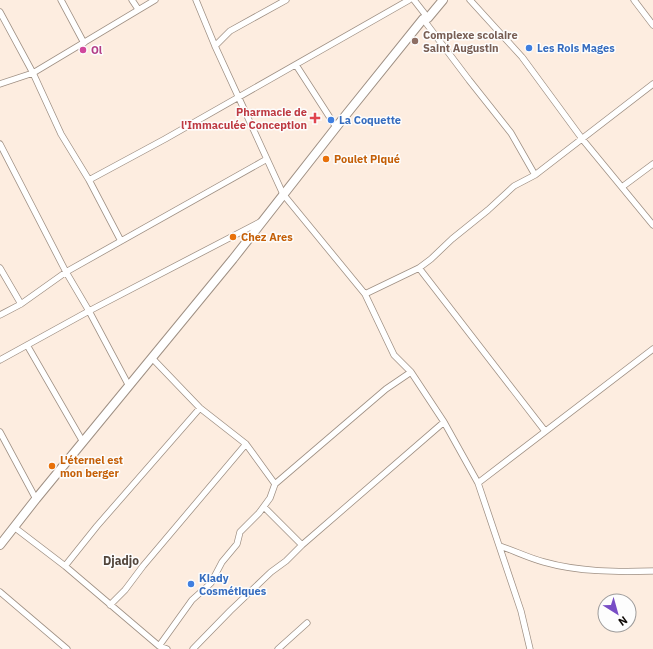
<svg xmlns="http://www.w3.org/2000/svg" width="653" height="649" font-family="'IBM Plex Sans',sans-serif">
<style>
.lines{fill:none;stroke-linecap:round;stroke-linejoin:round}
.street-casing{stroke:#9f9084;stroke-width:7}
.secondary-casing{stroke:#9f9084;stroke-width:10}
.street{stroke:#fff;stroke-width:5.5}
.secondary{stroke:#fff;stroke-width:8}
.education-dot{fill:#8d6e63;stroke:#fdfdfd;stroke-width:1.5}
.shop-dot{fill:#3f7fe0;stroke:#fdfdfd;stroke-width:1.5}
.hotel-dot{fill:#d1479c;stroke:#fdfdfd;stroke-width:1.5}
.health-dot{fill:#e0444e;stroke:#fdfdfd;stroke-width:1.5}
.food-dot{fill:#e8710a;stroke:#fdfdfd;stroke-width:1.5}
.labels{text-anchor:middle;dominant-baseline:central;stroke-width:3;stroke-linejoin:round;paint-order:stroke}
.education-label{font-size:11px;font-weight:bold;fill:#785e54;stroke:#fdfdfd;text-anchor:start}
.shop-label{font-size:11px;font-weight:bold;fill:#366cbe;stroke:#fdfdfd;text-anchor:start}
.hotel-label{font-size:11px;font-weight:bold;fill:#b23c85;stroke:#fdfdfd;text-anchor:start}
.health-label{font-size:11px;font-weight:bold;fill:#be3a42;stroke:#fdfdfd;text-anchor:end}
.food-label{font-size:11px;font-weight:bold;fill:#c56008;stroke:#fdfdfd;text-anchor:start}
.neighbourhood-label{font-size:12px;font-weight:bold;fill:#53463c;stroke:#fdfdfd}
</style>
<rect width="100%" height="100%" fill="#fdede0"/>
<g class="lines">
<defs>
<path id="street" d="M61 0 84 43
M132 0 138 9
M196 0 215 46 283 194 365 294 394 355 411 372 444 422 478 483 521 611 530 649
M414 0 428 18
M470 0 522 57 583 140 653 225
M634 0 653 25
M0 12 33 73 61 134 89 180 121 241
M423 19 469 80 511 133 535 175
M215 46 230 31 286 0
M296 65 336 127
M0 84 33 73 155 0
M0 144 66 272 89 311 129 386
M89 180 165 139 409 0
M622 187 653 164
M0 268 21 304
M419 268 545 431
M365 294 419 268 431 259 452 239 488 210 514 186 535 175 653 84
M0 315 21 304 66 272 267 159
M27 345 83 442
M152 358 200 408 246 444 275 484
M0 360 89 311 260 222
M0 432 36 499
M478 483 653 349
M264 507 302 545
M14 527 65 566 159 646 167 649
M500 546C515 551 529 558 544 562 579 572 617 572 653 571
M65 566 97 526 200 408
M0 592 67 649
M110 605 125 590 143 566 246 444
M159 646 192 600 211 583 222 562 237 544 240 532 259 513 270 498 275 484 386 389 411 372
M193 649 230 611 271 572 286 561 302 545 444 422
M278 649 307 623"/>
<path id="secondary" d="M0 545 36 499 233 259 345 116 423 19 428 18 443 0"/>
</defs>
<use href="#street" class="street-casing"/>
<use href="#secondary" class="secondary-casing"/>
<use href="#street" class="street"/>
<use href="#secondary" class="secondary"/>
</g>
<circle class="education-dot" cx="415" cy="41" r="4"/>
<g class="shop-dot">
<circle cx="529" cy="48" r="4"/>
<circle cx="331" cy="120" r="4"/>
<circle cx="191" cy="584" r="4"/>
</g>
<circle class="hotel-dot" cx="83" cy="50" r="4"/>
<path class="health-dot" d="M313 112h4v4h4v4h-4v4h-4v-4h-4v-4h4z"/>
<g class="food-dot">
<circle cx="326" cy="159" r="4"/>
<circle cx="233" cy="237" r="4"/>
<circle cx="52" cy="466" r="4"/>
</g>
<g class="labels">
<g class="education-label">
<text x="423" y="35">Complexe scolaire<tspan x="423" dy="13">Saint Augustin</tspan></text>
</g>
<g class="shop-label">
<text x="537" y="48">Les Rois Mages</text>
<text x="339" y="120">La Coquette</text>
<text x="199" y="578">Kiady<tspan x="199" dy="13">Cosmétiques</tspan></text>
</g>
<g class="hotel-label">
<text x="91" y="50">Ol</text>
</g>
<g class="health-label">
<text x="307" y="112">Pharmacie de<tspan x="307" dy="13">l'Immaculée Conception</tspan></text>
</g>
<g class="food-label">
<text x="334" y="159">Poulet Piqué</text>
<text x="241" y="237">Chez Ares</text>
<text x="60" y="460">L'éternel est<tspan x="60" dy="13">mon berger</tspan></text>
</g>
<g class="neighbourhood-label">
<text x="121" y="560">Djadjo</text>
</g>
</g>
<g transform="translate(617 613) rotate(143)"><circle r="19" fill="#fdfdfd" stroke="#9e9c9b"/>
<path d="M0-3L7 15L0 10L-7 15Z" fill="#784dc5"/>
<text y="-6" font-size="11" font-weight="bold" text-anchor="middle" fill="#100b08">N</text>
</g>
</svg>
